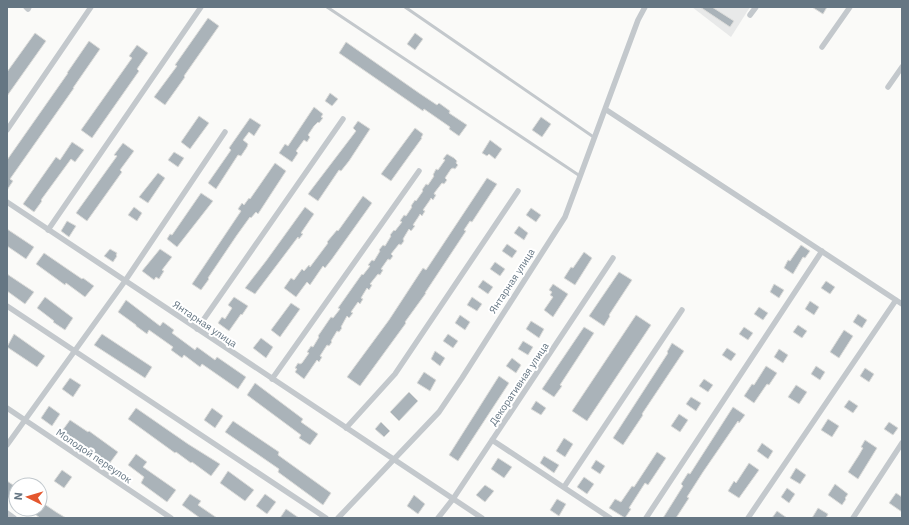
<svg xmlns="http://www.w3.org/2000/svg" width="909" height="525" font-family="'IBM Plex Sans',sans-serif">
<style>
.built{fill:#e8e9e9}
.building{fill:#aab3b9;stroke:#dcdcda}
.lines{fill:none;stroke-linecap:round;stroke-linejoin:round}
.service{stroke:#c3c8cc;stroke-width:3}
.minor{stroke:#c3c8cc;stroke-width:5.5}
.labels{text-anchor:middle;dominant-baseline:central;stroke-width:4;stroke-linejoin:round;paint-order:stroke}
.street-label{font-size:10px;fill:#657683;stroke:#fff}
</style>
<rect width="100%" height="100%" fill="#fafaf8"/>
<path class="built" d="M692 7H750L731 37Z"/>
<path class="building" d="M700 7H712L734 21 730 27Z
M812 7H827L823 14Z
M208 18 219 26 184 76 185 77 165 105 154 97 177 66 175 65Z
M35 33 46 41 7 96V72Z
M415 33 423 39 415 50 407 44Z
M89 41 100 49 73 88H74L10 179 13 181 7 190V160L68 73H67Z
M346 42 419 93 437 105 439 103 450 111 449 113 467 125 459 136 449 129 450 127 424 109 423 111 339 53Z
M137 45 148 53 137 69 139 71 92 138 81 130 132 58 129 56Z
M330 93 338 99 332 106 325 101Z
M314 107 323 114 321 117 323 118 319 123 318 122 314 126 308 135 310 137 307 142 304 140 296 151 298 153 292 162 279 153 285 144 288 146Z
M199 116 209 123 190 149 181 142Z
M541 117 551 124 542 137 532 130Z
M250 118 261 125 254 136 249 132 243 140 248 144 247 147 241 156 238 155 216 189 208 183 231 150 229 148Z
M358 121 370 129 349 161 341 171 339 170 318 201 308 194 356 131 353 128Z
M415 128 423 134 421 138H422L391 181 381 174Z
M490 140 502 149 495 159 489 154 487 156 482 153Z
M72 142 84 150 75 162 71 159 41 200 42 201 34 212 23 204 56 157 60 160Z
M123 143 134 151 120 170 122 172 87 221 76 213 117 156 114 155Z
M174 152 184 158 178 167 168 160Z
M447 154 454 158 457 161 456 163 458 165 455 169 453 168 451 169 445 178 447 180 444 184 442 183 435 192 434 194 436 195 433 200 431 198 430 200 423 210 425 211 422 216 420 214 419 216 413 225 415 226 411 231 409 229 403 239 404 241 401 245 399 244 391 254 393 256 390 260 388 259 381 269 383 270 380 275 378 274 370 284 372 285 369 290 367 288 361 298 363 299 360 304 358 302 351 312 353 313 349 318 347 316 341 327 342 328 339 332 337 331 331 341 332 342 329 346 327 345 320 356 322 357 319 362 317 360 304 379 295 372 297 369 295 368 298 363 300 364 302 363 309 353 307 352 311 346 313 347 319 337 318 336 331 317 333 318 340 309 338 308 362 274 363 275 370 266 368 265 372 260 374 261 380 251 379 250 383 245 385 246 391 236 390 235 394 230 395 231 402 222 400 221 404 215 406 216 412 207 411 206 415 200 416 201 423 191 422 190 426 184 428 185 434 176 433 175 436 169 438 170 445 160 443 159Z
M275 163 286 171 258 214 256 212 251 218 250 217 237 235 208 278 209 279 201 290 192 284 241 211 238 209 242 203 244 205 249 198 250 199Z
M158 173 165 178 148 203 139 197Z
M487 178 497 184 472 222 470 221 464 230 466 231 425 293H426L405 322 406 323 360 386 347 377 389 320 423 268 426 270Z
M201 193 213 201 177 247 167 239 170 234 172 235Z
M363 196 372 203 332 259 325 268 323 266 310 285 307 282 296 297 284 288 291 278 294 280 302 269 304 271 309 265 310 267 328 243 327 242 337 230 338 231Z
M134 207 142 213 137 221 128 215Z
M305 207 314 214 301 233 303 234 299 239 298 237 255 294 245 288 266 261Z
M531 208 541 215 536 222 526 215Z
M67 221 76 226 69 237 61 231Z
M519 226 528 233 524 240 514 233Z
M7 229 34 247 26 259 7 246Z
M507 244 517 251 512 258 502 251Z
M801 245 810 251 805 258 803 257 793 274 784 268 788 260 790 261Z
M110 249 117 253 116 255 117 256 113 262 104 256Z
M160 249 172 257 162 270 164 271 159 279 156 277 154 280 142 271Z
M584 252 592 258 575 285 564 278 571 267 573 268Z
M44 253 82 279 83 278 94 286 85 297 66 283 65 285 36 264Z
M495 262 505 269 500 276 490 269Z
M619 272 632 280 609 315 610 316 604 326 589 316Z
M7 274 34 292 25 304 7 291Z
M483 280 493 287 488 294 478 287Z
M826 281 835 287 830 294 821 288Z
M553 284 568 294 553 317 544 310 553 297 550 295 552 292 549 290Z
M774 284 784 290 779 298 770 292Z
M45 297 73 318 65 330 53 322 54 321 37 308Z
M234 297 248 306 242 315 241 314 229 331 218 323 222 317 225 319 232 308 228 305Z
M472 297 482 304 477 311 467 305Z
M126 300 160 326 163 322 174 330 172 333 195 350 197 347 215 360 217 357 246 377 238 389 202 364 200 367 184 355 182 358 171 350 173 347 149 330 147 334 136 326V325L118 312Z
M810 301 819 307 814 315 805 309Z
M291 303 300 309 280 337 271 330Z
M759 307 768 313 763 320 754 314Z
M858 314 867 320 862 328 853 322Z
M460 315 470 322 465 330 455 323Z
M636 315 651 325 587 421 572 411Z
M531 321 544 329 539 338 526 329Z
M798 325 807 331 802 338 793 332Z
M584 327 594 333 560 385 562 386 554 397 542 389Z
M744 327 753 333 748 340 739 334Z
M844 330 853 336 839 358 830 352Z
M14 334 45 356 37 367 7 347Z
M102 334 152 367 145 378 94 345Z
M448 334 458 341 453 348 443 341Z
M261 338 273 347 266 358 253 348Z
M523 341 533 347 528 355 518 349Z
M672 343 684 351 642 414 643 415 623 445 613 438 668 353 667 352Z
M727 348 736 354 731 361 722 355Z
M779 349 788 355 783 363 774 357Z
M435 351 445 358 440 366 431 359Z
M512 358 521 365 516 373 506 366Z
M766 366 777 373 769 385 767 384 754 403 744 396 752 384 754 385Z
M816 366 825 372 820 380 811 374Z
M865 368 874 374 869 382 860 376Z
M424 372 436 380 430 391 417 383Z
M499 376 509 383 458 461 449 455Z
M70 378 81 385 73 397 62 389Z
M704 379 713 385 708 392 699 386Z
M255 383 303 419 301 422 318 434 310 445 299 438 301 435 247 395Z
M796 385 807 392 799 404 788 397Z
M409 392 418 401 399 421 390 412Z
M691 397 701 403 696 411 686 404Z
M849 400 858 406 853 413 844 407Z
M536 401 546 408 541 415 531 409Z
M49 406 60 414 52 426 41 418Z
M733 407 745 415 739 423 738 421 703 472 687 497 689 498 676 518H663L683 486 681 484 688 473 690 474Z
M136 408 188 444 220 464 211 476 192 462 191 463 176 452 175 453 128 419Z
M212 408 223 416 215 428 204 420Z
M679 414 688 420 680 432 671 426Z
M828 419 839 426 832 437 821 430Z
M70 420 88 432 89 431 118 452 109 464 74 438 73 439 62 431Z
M233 421 279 452 278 455 331 493 323 505 278 472 279 469 225 432Z
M381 422 390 431 384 437 375 429Z
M889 422 898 428 893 435 884 429Z
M564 438 573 444 565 457 556 451Z
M865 440 877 448 858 479 848 472 859 455 863 448 861 447Z
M762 443 773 451 768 459 757 451Z
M657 452 666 458 648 485 645 483 629 508 631 509 625 518 609 508 615 499 621 502 632 486 634 487Z
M136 454 147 462 143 467 176 490 167 502 141 483 144 477 128 465Z
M544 456 559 465 554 473 540 463Z
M498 458 512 467 504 478 491 469Z
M596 460 605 466 600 474 591 468Z
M749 463 759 470 739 498 728 491 734 481 736 483Z
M796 468 806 475 800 484 790 478Z
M62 470 72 477 64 488 54 481Z
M228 471 254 490 245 501 220 483Z
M584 477 594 484 587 494 577 487Z
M7 481 16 487V503L7 497Z
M835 484 848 494 845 498 846 499 842 505 828 495Z
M485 485 494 491 485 502 476 495Z
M787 488 795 494 789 503 781 497Z
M896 493 902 497V512L889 503Z
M190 494 201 501 198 505 217 518H200L182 505Z
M265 494 276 502 267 514 256 506Z
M414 495 425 504 418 514 407 506Z
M557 499 566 504 559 516 550 510Z
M40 501 56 512 66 518H40L32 512 34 509H40Z
M818 508 828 514 826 518H812Z
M286 509 299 518H280Z
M777 511 787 518H772Z"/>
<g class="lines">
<path class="service" d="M327 7 580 176
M405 7 595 138"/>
<path class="minor" d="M26 7 28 9 29 7
M750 15 756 7
M822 47 850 7
M888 87 902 67
M605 109 902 304
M7 130 91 7
M7 202 482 518
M48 230 201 7
M7 306 326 518
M197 329 343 119
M272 379 419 171
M7 408 171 518
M346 428 395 374 518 191
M492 440 610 518
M7 445 125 281 225 132
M564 487 682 310
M7 513 14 518
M338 518 439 412 462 378 565 217 638 20 645 7
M438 518 453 499 613 258
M646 518 822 251
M748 518 896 300
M853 518 902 443"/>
</g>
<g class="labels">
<g class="street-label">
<text transform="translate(512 281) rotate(-57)">Янтарная улица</text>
<text transform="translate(205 324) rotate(34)">Янтарная улица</text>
<text transform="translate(519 384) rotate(-56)">Декоративная улица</text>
<text transform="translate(94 456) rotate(34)">Молодой переулок</text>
</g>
</g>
<rect width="909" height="525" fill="none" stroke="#657683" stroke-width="16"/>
<g transform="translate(28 497) rotate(275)"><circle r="19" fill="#ffffff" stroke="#c1c8cd"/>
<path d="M0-3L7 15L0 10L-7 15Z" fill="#e4572e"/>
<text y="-6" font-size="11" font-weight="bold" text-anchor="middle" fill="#657683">N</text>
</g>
</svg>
